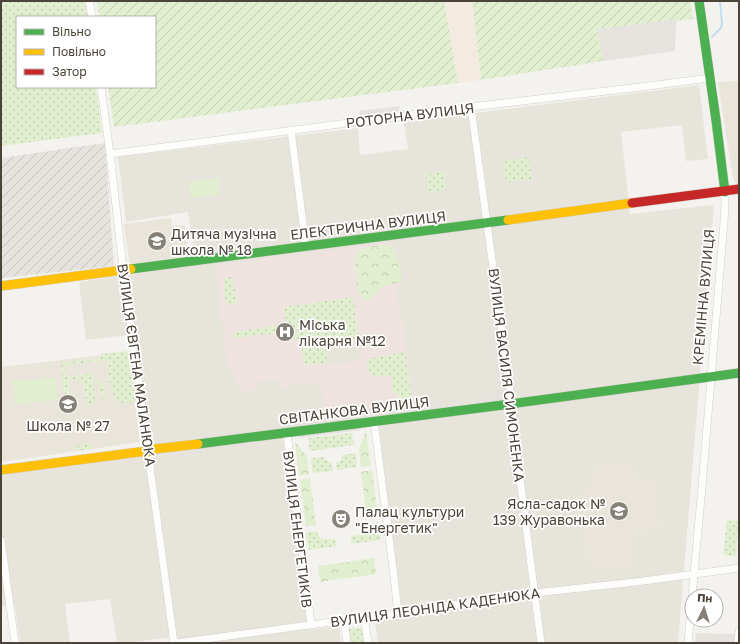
<svg xmlns="http://www.w3.org/2000/svg" width="740" height="644" font-family="'Golos Text',sans-serif">
<style>
.residential{fill:#e7e4dc}
.commercial{fill:#f3ebdf}
.industrial{fill:url(#industrial-furrows)}
.education{fill:#eae5da}
.medical{fill:#eee3df;fill-rule:evenodd}
.grass{fill:url(#grass-dots)}
.forest{fill:url(#forest-crowns)}
.garden{fill:url(#garden-furrows)}
.pitch{fill:#e1eecf}
.parking{fill:#e6e3df}
.lines{fill:none;stroke-linecap:round;stroke-linejoin:round}
.stream{stroke:#c0ddf1;stroke-width:2}
.street-casing{stroke:#d2d0cb;stroke-width:8}
.fast-casing{stroke:#d3cfc5;stroke-width:10}
.slow-casing{stroke:#d3cfc5;stroke-width:10}
.jam-casing{stroke:#d3cfc5;stroke-width:10}
.street{stroke:#fdfdfc;stroke-width:7}
.fast{stroke:#4caf50;stroke-width:9}
.slow{stroke:#ffc107;stroke-width:9}
.jam{stroke:#c62828;stroke-width:9}
.labels{text-anchor:middle;dominant-baseline:central;stroke-width:3.5;stroke-linejoin:round;paint-order:stroke}
.street-label{font-size:14px;fill:#4b4439;stroke:#fff}
.poi-label{font-size:14px;fill:#4b4439;stroke:#fff;text-anchor:start}
</style>
<defs>
<pattern id="industrial-furrows" width="10" height="10" patternUnits="userSpaceOnUse"><rect width="10" height="10" fill="#e6e2de"/><path d="M-1 1l2-2M0 10L10 0M9 11l2-2" fill="none" stroke="#c7c3bf"/></pattern>
<pattern id="grass-dots" width="8" height="8" patternUnits="userSpaceOnUse"><rect width="8" height="8" fill="#e1eecf"/><path d="M2 2h.1M6 6h.1" fill="none" stroke="#c3cdb2" stroke-width="1.8" stroke-linecap="round"/></pattern>
<pattern id="forest-crowns" width="20" height="18" patternUnits="userSpaceOnUse"><rect width="20" height="18" fill="#e1eecf"/><path d="M2 6a3 3 0 1 1 6 0M12 15a3 3 0 1 1 6 0" fill="none" stroke="#c3cdb2"/></pattern>
<pattern id="garden-furrows" width="10" height="10" patternUnits="userSpaceOnUse"><rect width="10" height="10" fill="#e1eecf"/><path d="M-1 1l2-2M0 10L10 0M9 11l2-2" fill="none" stroke="#c3cdb2"/></pattern>
</defs>
<rect width="100%" height="100%" fill="#f4f2ee"/>
<path class="residential" d="M699 85 708 159 686 161 682 125 621 132 630 214 714 205 678 643H378L375 621 403 618 378 425 283 437 308 630 339 626 341 643H180L178 636 126 643H117L110 599 65 604 70 643H20L15 605 1 607V468L144 449 129 335 86 340 79 282 196 265 188 212 126 222 118 157 358 128 360 155 408 149 404 122Z"/>
<path class="commercial" d="M444 1H472L481 80 458 83Z"/>
<path class="industrial" d="M105 143 114 266 1 278V158Z"/>
<path class="education" d="M738 76H739V184L737 185 733 178 718 82 739 81Z
M171 218 172 226 185 225 189 256 131 264 129 260 124 224Z
M129 352 140 442 1 462V367Z
M634 461 637 481 654 479 662 530 631 534 635 566 590 572 577 492 588 490 587 485 590 484 588 467Z"/>
<path class="medical" d="M392 242 400 286 396 288 407 353V359L414 409 325 420 320 382 280 387 278 379 257 382 258 390 240 391 226 357 216 265ZM359 331 361 356 360 359 357 361 322 366 319 345 333 334Z"/>
<path class="grass" d="M1 1H85L87 17H17V87H96L102 133 1 146Z
M529 157 532 179 506 182 503 161Z
M444 172 446 190 428 192 426 174Z
M227 277H230L233 279 237 302 236 304C233 305 229 306 227 303 225 301 223 286 224 283 224 280 225 279 227 277Z
M353 297 359 338 325 342 328 363 305 365 301 345 297 340 294 334 288 332 234 338 233 332 286 324V321L284 307Z
M129 351 136 401C131 402 124 404 119 402 109 399 109 370 107 360L65 365 67 377 92 373 95 398 91 405 87 406 82 378 68 380 70 399 64 400 61 363 101 358V354Z
M407 352 406 359 413 408 395 411 394 402H399L398 393H393L391 375 372 377C367 372 365 363 370 358H372Z
M100 382H104L106 398 102 399Z
M352 433 354 445 310 451 308 438Z
M91 444 92 449 77 451 76 446Z
M356 453 357 467 337 470 336 463 341 460 342 455Z
M324 457 327 461 332 463 333 471 312 473 311 458Z
M727 520 739 521 736 556 723 555Z
M378 522 381 540 351 544V538L353 536C361 534 370 536 368 524Z
M317 531C319 542 325 539 334 539L336 540 337 546 308 550 306 532Z
M362 628 364 643H350L348 629Z"/>
<path class="forest" d="M391 245 400 265 402 281 382 287 372 299 365 301 358 292 355 263 356 253 362 249 373 246Z
M366 430 371 466 361 467 359 450Z
M295 442 307 457 309 474 299 476Z
M372 470 378 517 367 518 361 472Z
M310 478 316 525 306 526 300 480Z
M374 558 376 574 320 582 318 566Z"/>
<path class="garden" d="M97 1H444L458 83 114 127 108 87H155V17H99Z
M472 1H690L693 19 597 29 603 61 481 80Z"/>
<path class="pitch" d="M218 178 220 194 191 198 189 182Z
M56 378 58 400 15 404 13 381Z"/>
<path class="parking" d="M678 19 676 24 675 51 603 61 597 29Z
M399 106 401 118 361 123 359 111Z
M499 339 506 394 505 397 500 401 477 405 476 399 494 396 496 395 498 391 493 347H495L494 340Z
M442 401 444 413 416 416 415 405Z
M360 423 361 430 299 438 298 431Z
M696 633 735 634 734 643H695Z"/>
<g class="lines">
<path class="stream" d="M712 37 721 28 722 23 720 1"/>
<defs>
<path id="street" d="M89 1 92 17
M101 87 110 154 124 276 174 643
M471 107 511 398 516 447 541 643
M291 130 306 247
M110 154 471 107 640 87 710 78
M374 421 394 576 398 613
M287 433 311 624
M1 540 15 643
M692 596 702 487 724 222 725 205V192
M364 617 368 643
M344 620 347 643
M176 643 398 613 544 592 636 582 739 568
M688 643 692 597
M738 643 739 631"/>
<path id="fast" d="M699 1 716 120 725 192
M131 269 508 220
M198 444 503 405 739 373"/>
<path id="slow" d="M508 220 632 203
M1 286 131 269
M1 470 139 452H148L155 449 198 444"/>
<path id="jam" d="M632 203 739 189"/>
</defs>
<use href="#street" class="street-casing"/>
<use href="#fast" class="fast-casing"/>
<use href="#slow" class="slow-casing"/>
<use href="#jam" class="jam-casing"/>
<use href="#street" class="street"/>
<use href="#fast" class="fast"/>
<use href="#slow" class="slow"/>
<use href="#jam" class="jam"/>
</g>
<defs>
<symbol id="school-disc" viewBox="-11 -11 22 22"><circle r="9.5" fill="#868178" stroke="#fff"/><path d="M0-5L7-2L0 1L-7-2ZM-4 1L0 2.5L4 1V4Q0 6-4 4Z" fill="#fff"/></symbol>
<symbol id="hospital-disc" viewBox="-11 -11 22 22"><circle r="9.5" fill="#868178" stroke="#fff"/><path d="M-5-5h3v3.5h4V-5h3V5h-3V1.5h-4V5h-3Z" fill="#fff"/></symbol>
<symbol id="theatre-disc" viewBox="-11 -11 22 22"><circle r="9.5" fill="#868178" stroke="#fff"/><path d="M-5-5.5Q0-4 5-5.5V0Q5 5 0 6Q-5 5-5 0ZM-3.3-2.5H-1v1.5H-3.3ZM1-2.5H3.3v1.5H1ZM-2.8 1Q0 5.5 2.8 1Z" fill="#fff"/></symbol>
</defs>
<g fill-rule="evenodd">
<use href="#school-disc" x="146" y="230" width="22" height="22"/>
<use href="#hospital-disc" x="274" y="321" width="22" height="22"/>
<use href="#school-disc" x="57" y="393" width="22" height="22"/>
<use href="#school-disc" x="608" y="500" width="22" height="22"/>
<use href="#theatre-disc" x="330" y="508" width="22" height="22"/>
</g>
<g class="labels">
<g class="street-label">
<text transform="translate(410 115) rotate(-7)">РОТОРНА ВУЛИЦЯ</text>
<text transform="translate(368 225) rotate(-7)">ЕЛЕКТРИЧНА ВУЛИЦЯ</text>
<text transform="translate(703 297) rotate(-85)">КРЕМІННА ВУЛИЦЯ</text>
<text transform="translate(137 365) rotate(82)">ВУЛИЦЯ ЄВГЕНА МАЛАНЮКА</text>
<text transform="translate(507 375) rotate(83)">ВУЛИЦЯ ВАСИЛЯ СИМОНЕНКА</text>
<text transform="translate(354 410) rotate(-7)">СВІТАНКОВА ВУЛИЦЯ</text>
<text transform="translate(298 529) rotate(83)">ВУЛИЦЯ ЕНЕРГЕТИКІВ</text>
<text transform="translate(435 607) rotate(-8)">ВУЛИЦЯ ЛЕОНІДА КАДЕНЮКА</text>
</g>
<g class="poi-label">
<text x="171" y="233">Дитяча музічна<tspan x="171" dy="16">школа № 18</tspan></text>
<text x="299" y="324">Міська<tspan x="299" dy="16">лікарня №12</tspan></text>
<text x="68" y="425" text-anchor="middle">Школа № 27</text>
<text x="605" y="503" text-anchor="end">Ясла-садок №<tspan x="605" dy="16">139 Журавонька</tspan></text>
<text x="355" y="511">Палац культури<tspan x="355" dy="16">"Енергетик"</tspan></text>
</g>
</g>
<rect width="740" height="644" fill="none" stroke="#4b4439" stroke-width="4"/>
<rect x="16" y="16" width="140" height="72" fill="#ffffff" stroke="#b7b4b0"/>
<rect x="24" y="29" width="20" height="6" fill="#4caf50" stroke="#b7b4b0"/>
<text x="52" y="36" font-size="12" fill="#4b4439">Вільно</text>
<rect x="24" y="49" width="20" height="6" fill="#ffc107" stroke="#b7b4b0"/>
<text x="52" y="56" font-size="12" fill="#4b4439">Повільно</text>
<rect x="24" y="69" width="20" height="6" fill="#c62828" stroke="#b7b4b0"/>
<text x="52" y="76" font-size="12" fill="#4b4439">Затор</text>
<g transform="translate(704 608) rotate(4)"><circle r="19" fill="#ffffff" stroke="#b7b4b0"/>
<path d="M0-3L7 15L0 10L-7 15Z" fill="#868178"/>
<text y="-6" font-size="11" font-weight="bold" text-anchor="middle" fill="#4b4439">Пн</text>
</g>
</svg>
